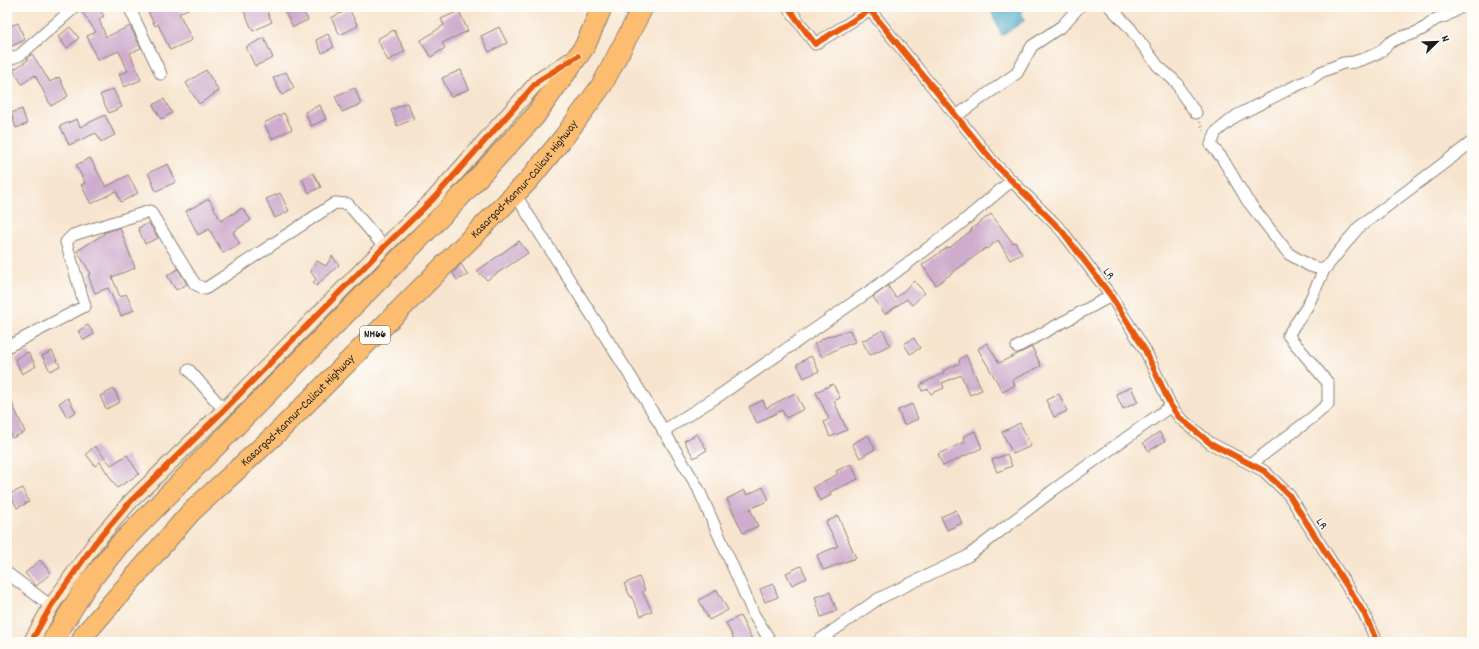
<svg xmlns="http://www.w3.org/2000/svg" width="1479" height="649" font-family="Dekko,sans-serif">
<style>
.water{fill:#44a7c4;stroke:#306270}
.building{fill:#cfaccd}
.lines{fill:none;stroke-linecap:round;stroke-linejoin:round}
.street-casing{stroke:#8a8075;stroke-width:13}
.secondary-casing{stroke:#8a8075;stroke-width:17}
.highway-casing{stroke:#8a8075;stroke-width:22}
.path{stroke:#8a8075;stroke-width:2;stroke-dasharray:1 3;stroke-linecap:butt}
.street{stroke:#fff;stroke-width:11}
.secondary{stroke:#fee5c5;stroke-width:15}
.highway{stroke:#fcbd6f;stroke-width:20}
.cycleway-casing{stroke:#fdfcf7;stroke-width:8}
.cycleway{stroke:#e8590c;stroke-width:6}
.labels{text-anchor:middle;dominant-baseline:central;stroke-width:3;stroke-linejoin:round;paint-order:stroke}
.shield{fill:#fdfcf7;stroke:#605f5e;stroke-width:1}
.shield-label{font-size:11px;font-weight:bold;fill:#1c1c1c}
.street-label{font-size:12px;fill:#1c1c1c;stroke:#fdfcf7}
</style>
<rect width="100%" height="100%" fill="#fdfcf7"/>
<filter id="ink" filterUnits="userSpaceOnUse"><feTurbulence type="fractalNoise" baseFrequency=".025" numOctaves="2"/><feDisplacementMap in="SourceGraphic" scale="8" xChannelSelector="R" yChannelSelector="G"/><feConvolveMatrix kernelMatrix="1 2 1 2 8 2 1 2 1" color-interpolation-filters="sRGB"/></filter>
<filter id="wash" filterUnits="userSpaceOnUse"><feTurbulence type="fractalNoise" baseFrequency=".012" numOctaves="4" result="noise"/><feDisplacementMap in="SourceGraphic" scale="16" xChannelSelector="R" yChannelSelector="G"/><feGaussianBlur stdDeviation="0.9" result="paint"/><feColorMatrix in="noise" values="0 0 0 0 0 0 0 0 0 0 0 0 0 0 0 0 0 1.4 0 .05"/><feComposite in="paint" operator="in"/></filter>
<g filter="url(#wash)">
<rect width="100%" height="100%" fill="#f7e4ce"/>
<path class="water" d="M989 7H1019L1025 20 1002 36Z"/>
<g id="blocks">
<path class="building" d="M82 7H98L104 16 99 19 106 37 130 26 141 48 130 53 141 80 124 87 119 74 128 71 119 51 97 60 87 36 96 32 81 10Z
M146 7H192L179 13 192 40 170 50 158 24 155 26Z
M242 7H265L272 22 253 31Z
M296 7H301L308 20 293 27 285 12Z
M349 9 358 26 340 35 331 18Z
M459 11 468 31 442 43 445 48 431 57 420 41 444 25 441 19Z
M18 23 25 40 7 48V27Z
M70 27 79 38 67 48 58 37Z
M499 27 507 43 489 52 481 36Z
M394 30 405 51 388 61 377 39Z
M328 34 334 47 322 53 316 40Z
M264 38 273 58 255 66 246 47Z
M32 54 50 82 59 77 68 96 51 106 35 75 22 84 13 70 28 60 27 58Z
M206 70 219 91 199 104 186 83Z
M461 70 469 89 451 97 442 78Z
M286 72 294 88 282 95 273 78Z
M355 88 361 104 342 112 335 96Z
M113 89 122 107 109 113 100 95Z
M164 99 172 113 161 119 153 105Z
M407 103 414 119 397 126 391 110Z
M320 105 326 119 311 126 305 112Z
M22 109 27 124 16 128 11 113Z
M284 113 292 129 272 139 264 123Z
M105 115 115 135 101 142 96 133 69 145 60 126 77 119 80 127Z
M90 158 106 187 128 175 138 193 121 202 116 191 91 204 81 185 85 183 76 165Z
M168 164 176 182 156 191 148 173Z
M313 173 321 187 309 193 302 179Z
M280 193 289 211 275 218 266 199Z
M209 199 221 221 242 208 251 220 233 232 240 244 223 253 209 229 198 235 186 211Z
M991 214 1013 243 1015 242 1022 254 1010 260 998 240 987 249 986 248 936 285 922 265 948 247 949 248 972 230 971 229Z
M149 223 158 238 145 244 138 228Z
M120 228 135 268 112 277 120 297 126 294 134 310 121 316 108 288 95 293 88 275 91 274 77 251 104 234 103 233Z
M519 241 528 253 487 280 477 271Z
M332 256 339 265 316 286 313 283 316 279 311 272 312 268 317 261 326 266Z
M461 264 468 275 457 280 453 273Z
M178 269 187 284 176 290 167 275Z
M914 281 925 293 912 305 907 299 885 314 873 297 888 286 896 298Z
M88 325 94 334 84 340 78 331Z
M850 330 855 342 841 347 822 357 814 344 826 337Z
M883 330 890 345 870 355 862 341Z
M914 338 920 348 910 354 904 344Z
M987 343 999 363 1032 347 1041 366 1012 380 1015 385 1003 392 978 349Z
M52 351 60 366 50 371 42 356Z
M28 352 36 366 22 374 15 359Z
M966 355 982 390 970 395 961 375 942 383 944 388 931 394 928 389 922 391 920 385 944 373 943 371 960 363 959 360Z
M811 356 819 371 804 378 797 364Z
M833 384 840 398 834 401 847 430 830 437 824 422 829 419 816 392Z
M1131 387 1138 402 1123 409 1116 394Z
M114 389 120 402 106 409 100 396Z
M7 392 25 432 12 438 7 426Z
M795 393 804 409 786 418 782 410 757 423 749 407 763 400 766 408Z
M1059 394 1067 411 1054 417 1046 400Z
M68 398 76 412 67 417 59 403Z
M912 404 918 419 904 425 898 410Z
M1020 423 1031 446 1013 454 1002 432Z
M975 431 982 448 943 466 938 454 965 442 963 437Z
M1159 432 1165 441 1149 451 1143 443Z
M697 434 707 450 694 458 684 441Z
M868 435 875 449 860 458 852 444Z
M95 446 111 465 127 455 139 474 117 488 100 462 95 466 86 454Z
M1007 454 1012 466 997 472 992 460Z
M851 464 858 479 830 492 831 495 820 501 813 487 838 474 836 471Z
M763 487 769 500 750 509 758 526 743 533 727 499 744 490 747 495Z
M23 488 29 502 17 508 10 494Z
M956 510 962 523 947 530 941 517Z
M838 516 856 558 823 570 817 555 838 546 826 522Z
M40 560 51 573 36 586 25 573Z
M801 566 807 578 792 585 786 573Z
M639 577 645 590 642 591 652 611 641 616 631 596H630L624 584Z
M773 584 778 597 765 602 760 589Z
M717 590 728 610 709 620 699 600Z
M830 592 837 611 821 617 815 597Z
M740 616 750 635 753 642H735L726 623Z"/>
</g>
</g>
<g filter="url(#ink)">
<use href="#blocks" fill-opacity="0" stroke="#8a8075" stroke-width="1"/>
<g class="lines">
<defs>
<path id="street" d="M129 7 161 74
M788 7 815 44 870 10 995 164 1062 231 1111 296 1145 350 1171 406 1179 417 1210 443 1264 471 1289 495 1364 613 1377 642
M1110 7 1130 28 1158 66 1177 83 1182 94 1196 113
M7 60 20 55 75 7
M956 116 1017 73 1032 46 1062 26 1079 7
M515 194 643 396 698 488 754 615 771 642
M1324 270 1310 266 1289 254 1247 200 1222 158 1211 145 1216 132 1236 116 1291 88 1311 79 1321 72 1343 63 1354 62 1366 58 1380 52 1389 43 1398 38 1415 33 1426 27 1436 19 1446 16 1461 7
M7 347 85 306 66 242 73 235 150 211 195 284 205 289 335 203 348 204 384 247
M1017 347 1111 296
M189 370 224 410
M663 431 720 395 877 286 959 225 1011 181
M1251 464 1313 417 1328 404V383L1288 335 1307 307 1324 270 1358 228 1472 142
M7 573 51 606
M817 642 878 599 968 556 1052 491 1171 406"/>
<path id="secondary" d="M31 642 51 606 95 543 130 502 224 410 384 247 434 198 538 81 572 59"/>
<g id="highway">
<path d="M52 642 86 586 119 545 460 197 534 117 585 46 602 7"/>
<path id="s1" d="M81 642 84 635 191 512 276 434 528 181 564 137 602 85 643 7"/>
</g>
</defs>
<use href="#street" class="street-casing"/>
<use href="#secondary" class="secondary-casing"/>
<use href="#highway" class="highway-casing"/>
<path class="path" d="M1200 122 1204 132"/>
<use href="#street" class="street"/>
<use href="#secondary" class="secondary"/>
<use href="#highway" class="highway"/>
<defs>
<path id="cycleway" d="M788 7 815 44 870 10 995 164 1062 231 1111 296 1145 350 1171 406 1179 417 1210 443 1264 471 1289 495 1364 613 1377 642
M31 642 51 606 95 543 130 502 224 410 384 247 434 198 538 81 578 56"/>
</defs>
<use href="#cycleway" class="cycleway-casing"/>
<use href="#cycleway" class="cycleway"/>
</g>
</g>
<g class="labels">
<rect class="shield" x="360" y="326" width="30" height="18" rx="3"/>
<g class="shield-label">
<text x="375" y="335">NH66</text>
</g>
<g class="street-label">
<text stroke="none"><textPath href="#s1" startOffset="642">Kasargod-Kannur-Calicut Highway</textPath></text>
<text transform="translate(1108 274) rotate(53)">LR</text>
<text stroke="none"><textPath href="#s1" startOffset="318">Kasargod-Kannur-Calicut Highway</textPath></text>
<text transform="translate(1321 524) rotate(58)">LR</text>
</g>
</g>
<rect width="1479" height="649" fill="none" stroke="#fdfcf7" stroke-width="24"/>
<g transform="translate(1437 42) rotate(67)" stroke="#fdfcf7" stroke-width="3" paint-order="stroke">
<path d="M0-3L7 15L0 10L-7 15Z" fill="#1c1c1c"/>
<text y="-6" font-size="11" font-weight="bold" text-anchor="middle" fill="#1c1c1c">N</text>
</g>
</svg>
